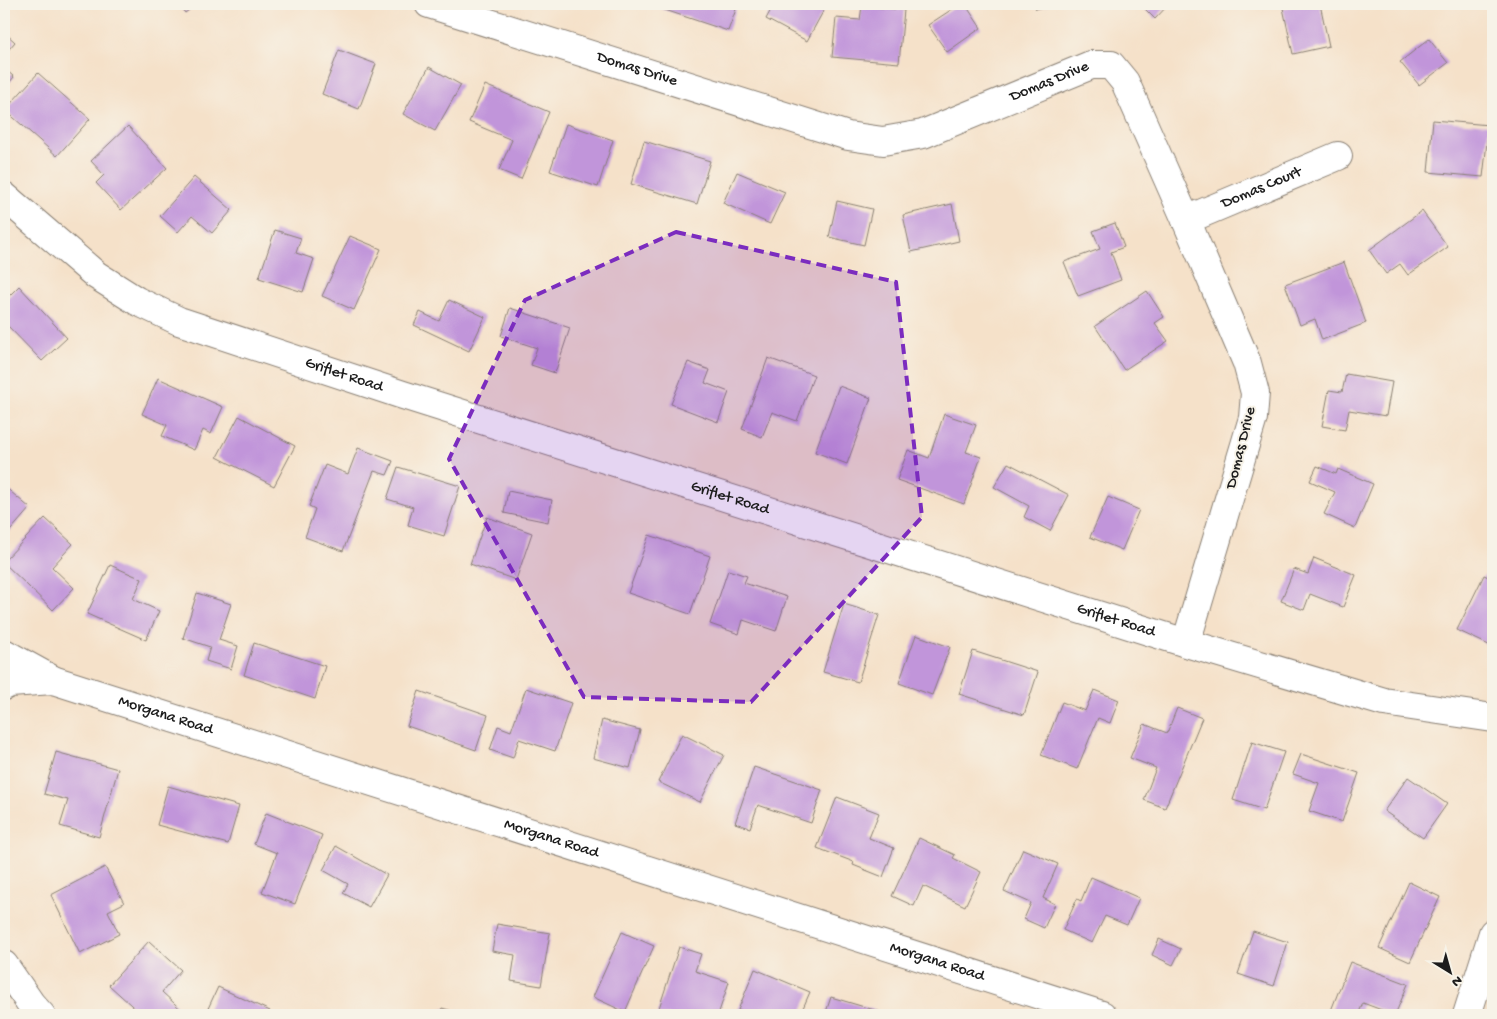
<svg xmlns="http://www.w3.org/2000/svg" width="1497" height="1019" font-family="'Gochi Hand',sans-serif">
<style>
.building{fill:#c195da}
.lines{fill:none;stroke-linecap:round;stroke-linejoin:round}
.minor-casing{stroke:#887e72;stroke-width:30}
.minor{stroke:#fff;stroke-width:28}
.marked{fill:#7b2cbf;fill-opacity:0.2;stroke:#7b2cbf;stroke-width:4;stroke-dasharray:10 6;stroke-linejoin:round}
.labels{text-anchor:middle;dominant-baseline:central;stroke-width:4;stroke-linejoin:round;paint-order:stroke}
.street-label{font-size:16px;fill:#1c1c1c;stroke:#f7f3e8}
</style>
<rect width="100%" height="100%" fill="#f7f3e8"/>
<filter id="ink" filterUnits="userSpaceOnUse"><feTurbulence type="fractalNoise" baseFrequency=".02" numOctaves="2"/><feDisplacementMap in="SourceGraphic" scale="10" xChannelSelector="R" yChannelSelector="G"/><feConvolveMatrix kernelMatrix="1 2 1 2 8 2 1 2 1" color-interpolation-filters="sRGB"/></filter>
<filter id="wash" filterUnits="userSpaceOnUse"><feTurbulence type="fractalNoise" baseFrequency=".0096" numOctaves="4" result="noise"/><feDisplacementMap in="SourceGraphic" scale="20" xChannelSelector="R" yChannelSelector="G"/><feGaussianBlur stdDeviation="1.12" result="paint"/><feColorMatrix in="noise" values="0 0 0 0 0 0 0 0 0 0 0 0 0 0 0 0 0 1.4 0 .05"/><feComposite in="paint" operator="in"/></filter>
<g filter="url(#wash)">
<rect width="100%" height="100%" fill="#f5e1c9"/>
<g id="blocks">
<path class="building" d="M178 4H197L185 13Z
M664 4H738L728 31 662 9Z
M774 4H817L825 8 807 41 766 19Z
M960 4H965L981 28 947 52 928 25Z
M1034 4H1052L1036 9Z
M1140 4H1169L1155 19Z
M1304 4H1320L1329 46 1293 54 1283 8Z
M862 6 904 10 899 63 832 57 836 18 860 20Z
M4 32 15 42 4 55Z
M1429 39 1448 63 1419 85 1400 62Z
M339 50 376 64 359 109 322 94Z
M429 67 461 85 435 131 403 114Z
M4 68 14 77 4 89Z
M38 73 90 119 57 156 5 110Z
M485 85 549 112 521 179 499 170 512 140 469 122Z
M1433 120 1489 125 1483 177 1428 172Z
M566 124 613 140 598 187 550 171Z
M128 126 167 168 121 210 96 183 104 175 91 161Z
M644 141 710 161 697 204 631 184Z
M737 172 785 192 770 224 723 203Z
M194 177 232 210 212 233 192 216 178 232 160 216Z
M837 201 872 209 864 245 829 237Z
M952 204 959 241 911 252 903 215Z
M1422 211 1448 247 1408 275 1400 264 1386 274 1369 250Z
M1115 223 1124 247 1111 252 1121 280 1078 296 1064 262 1100 249 1093 231Z
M275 230 301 238 296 253 314 259 303 292 259 278Z
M350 236 381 249 354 310 322 296Z
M1344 262 1366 323 1322 340 1315 319 1300 325 1285 284Z
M19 286 67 338 42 361 4 322V301Z
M1147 291 1164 317 1155 323 1168 341 1124 370 1095 326Z
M449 300 485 317 469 351 414 325 420 312 439 321Z
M510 308 570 328 555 373 531 365 537 348 501 336Z
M768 358 814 375 797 421 772 412 762 437 742 429Z
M688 362 710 370 705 383 729 392 718 422 671 404Z
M1346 374 1392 382 1386 416 1349 410 1345 430 1322 426 1329 390 1342 392Z
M158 378 223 407 211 434 203 430 194 450 162 436 167 425 142 414Z
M839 386 871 398 847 464 815 452Z
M944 414 976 425 966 452 981 457 964 504 897 480 908 450 929 458Z
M239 416 295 446 274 486 217 457Z
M358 448 393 461 387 475 374 471 343 551 305 537 315 509 309 506 325 465 348 474Z
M1008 463 1069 495 1050 531 1024 517 1029 506 994 487Z
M1317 466 1336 474 1338 469 1373 484 1355 528 1324 514 1335 492 1310 481Z
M398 467 460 486 444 536 408 525 413 507 387 499Z
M4 486 30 508 4 538Z
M508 491 552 500 548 522 504 513Z
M1108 497 1139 510 1122 550 1090 537Z
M487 517 532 533 516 580 470 564Z
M45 518 73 544 52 567 74 588 53 610 4 563V561Z
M649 535 710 556 690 614 628 593Z
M1314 558 1356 575 1343 607 1310 594 1304 610 1281 601 1294 569 1308 574Z
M110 565 142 579 133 599 159 611 146 640 87 614Z
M728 570 747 576 744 583 787 597 776 631 743 620 739 634 710 624Z
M1484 575 1493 579V647L1457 630Z
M197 593 231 604 219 640 238 646 231 669 206 661 210 647 183 638Z
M844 604 879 615 858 682 823 672Z
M916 635 950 647 932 695 899 683Z
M254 643 325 666 315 699 244 675Z
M973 651 1038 672 1024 715 959 694Z
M526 688 571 703 555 751 519 739 513 758 490 750 498 726 511 731Z
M1094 690 1119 700 1110 723 1098 718 1077 769 1041 755 1062 702 1085 711Z
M419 691 488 715 476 750 407 726Z
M1177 708 1202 718 1165 808 1144 800 1156 768 1130 758 1144 724 1167 733Z
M602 720 640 730 630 768 593 758Z
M682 734 724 755 700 802 658 782Z
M1252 742 1284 752 1264 810 1233 800Z
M56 752 118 769 99 837 60 826 68 800 44 794Z
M1301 754 1359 773 1342 822 1309 811 1319 783 1293 774Z
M754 767 822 790 811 823 758 805 750 828 735 823Z
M1408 777 1447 804 1423 838 1384 811Z
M168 786 239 806 228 844 157 825Z
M837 797 879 813 869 838 894 848 883 877 853 865 854 862 817 848Z
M266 813 322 835 295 904 262 892 277 853 254 844Z
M919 838 955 855 953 858 981 872 965 906 923 886 914 906 892 896Z
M336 846 387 875 369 907 343 893 348 884 323 870Z
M1023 849 1058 864 1043 898 1055 904 1044 928 1024 919 1031 903 1004 891Z
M105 867 124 903 108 911 119 934 80 954 51 895Z
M1091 877 1139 898 1127 925 1105 916 1092 943 1063 930 1077 899 1081 901Z
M1409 882 1440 897 1410 962 1379 948Z
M497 924 550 933 541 986 511 981 515 955 492 951Z
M1253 931 1288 942 1274 986 1238 974Z
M622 932 654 946 625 1012 593 997Z
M1159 939 1181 949 1173 965 1152 955Z
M149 941 181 970 162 992 187 1015H142L109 985Z
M679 947 701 954 695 971 729 982 718 1015H661L657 1014Z
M1350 962 1408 984 1395 1015 1363 1003 1358 1015H1335L1330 1013Z
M755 969 810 992 800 1015H749L738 1010Z
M218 987 270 1011 268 1015H205Z
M831 997 891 1015H825Z
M442 1008 466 1015H439Z"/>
</g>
</g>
<g filter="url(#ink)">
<use href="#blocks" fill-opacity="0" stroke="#887e72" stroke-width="1"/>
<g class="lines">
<defs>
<g id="minor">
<path id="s1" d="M429 4 848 136 883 141 923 134 1091 65H1111L1125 82 1186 220 1247 363 1255 393 1253 418 1186 643"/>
<path id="s2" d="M4 196 96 275 137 301 179 321 403 395 1186 643 1384 702 1493 718"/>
<path id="s3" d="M1186 220 1338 156"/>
<path id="s4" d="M4 653 53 680 1102 1015"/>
<path d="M4 686 10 683 53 680"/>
<path d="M4 965 31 1004 41 1015"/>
<path d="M1467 1015 1493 933"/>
</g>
</defs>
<use href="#minor" class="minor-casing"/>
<use href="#minor" class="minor"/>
</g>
</g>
<path class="marked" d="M676 232 896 282 922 517 751 702 584 697 449 459 525 300Z"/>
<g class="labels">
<g class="street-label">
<text stroke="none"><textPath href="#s1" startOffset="218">Domas Drive</textPath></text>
<text stroke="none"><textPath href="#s1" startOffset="652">Domas Drive</textPath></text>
<text stroke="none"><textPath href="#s3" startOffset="82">Domas Court</textPath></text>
<text stroke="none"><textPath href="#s2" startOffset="390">Griflet Road</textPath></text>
<text transform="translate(1242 448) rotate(-76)">Domas Drive</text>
<text stroke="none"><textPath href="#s2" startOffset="795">Griflet Road</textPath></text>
<text stroke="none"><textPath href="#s2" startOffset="1200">Griflet Road</textPath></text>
<text stroke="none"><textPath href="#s4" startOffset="174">Morgana Road</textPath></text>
<text stroke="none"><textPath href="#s4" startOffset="579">Morgana Road</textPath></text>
<text stroke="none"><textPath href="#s4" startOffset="984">Morgana Road</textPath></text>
</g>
</g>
<rect width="1497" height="1019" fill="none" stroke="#f7f3e8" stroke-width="20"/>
<g transform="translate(1450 972) rotate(143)" stroke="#f7f3e8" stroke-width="4" paint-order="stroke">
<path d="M0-4L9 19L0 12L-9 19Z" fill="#1c1c1c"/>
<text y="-8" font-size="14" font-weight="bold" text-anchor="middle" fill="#1c1c1c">N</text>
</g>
</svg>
